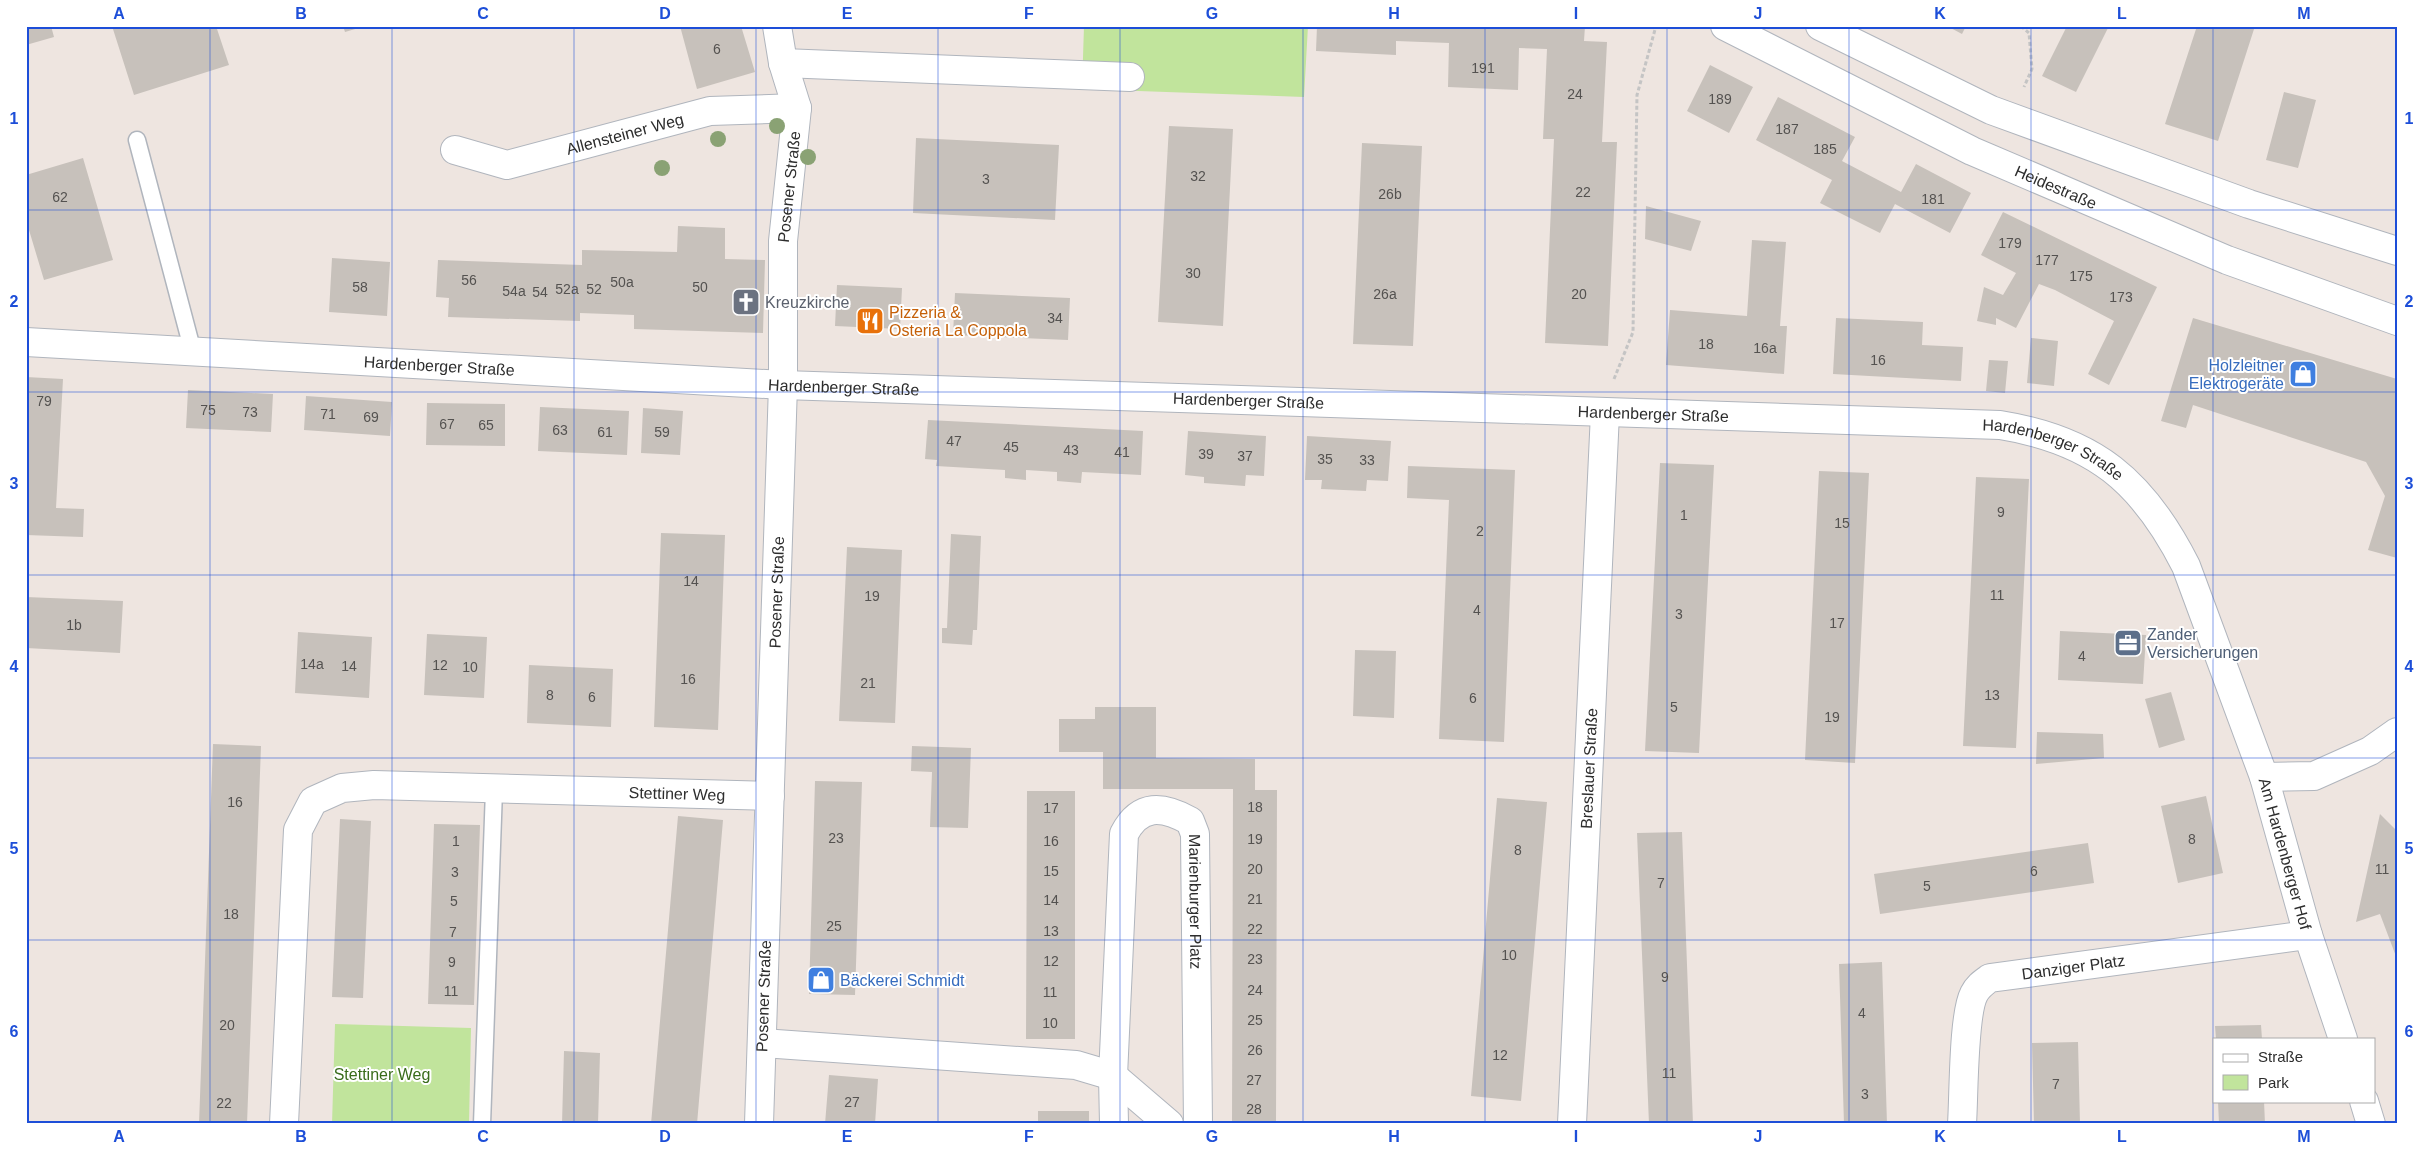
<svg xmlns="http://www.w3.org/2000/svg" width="2423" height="1150" font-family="Helvetica,sans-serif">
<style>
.green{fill:#c1e49c}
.building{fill:#c7c1bb}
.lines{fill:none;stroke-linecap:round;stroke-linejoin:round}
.service-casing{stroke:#b0b5bd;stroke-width:19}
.minor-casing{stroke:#b0b5bd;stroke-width:30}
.secondary-casing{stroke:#b0b5bd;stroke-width:30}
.path{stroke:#c4c4c4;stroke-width:3;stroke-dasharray:4 2.5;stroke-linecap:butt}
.service{stroke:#fff;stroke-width:16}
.minor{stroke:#fff;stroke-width:28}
.secondary{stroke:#fff;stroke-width:28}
.tree{fill:#8aa274}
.grid{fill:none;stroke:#1d4ed8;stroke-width:1;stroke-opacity:0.55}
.labels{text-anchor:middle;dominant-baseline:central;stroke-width:4;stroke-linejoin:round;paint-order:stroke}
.number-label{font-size:14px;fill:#545250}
.street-label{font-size:16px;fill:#2d2d2d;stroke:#fff}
.worship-label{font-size:16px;fill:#5b616d;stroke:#fff;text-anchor:start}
.food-label{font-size:16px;fill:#c56008;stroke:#fff;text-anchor:start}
.shop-label{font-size:16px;fill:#366cbe;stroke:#fff;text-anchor:end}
.service-label{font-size:16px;fill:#4e5e75;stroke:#fff;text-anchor:start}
.park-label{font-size:16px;fill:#396c1b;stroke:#fff}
.neatline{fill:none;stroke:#1d4ed8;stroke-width:2}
.grid-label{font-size:16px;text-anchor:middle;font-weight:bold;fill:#1d4ed8}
</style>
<rect width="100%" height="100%" fill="#eee5e0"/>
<path class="green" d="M1084 26H1308L1304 97 1082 89Z
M335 1024 471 1028 469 1124H332Z"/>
<path class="building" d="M26 26H51L54 37 26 45Z
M112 26H216L229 65 134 95Z
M343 26H362V27L345 32Z
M680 26H741L755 72 697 89Z
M1317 26H1585L1584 41 1607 42 1602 142H1617L1608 346 1545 343 1554 139H1543L1547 49 1519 48 1518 90 1448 87 1449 43 1396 41V55L1316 51Z
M1947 26H1966L1962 34Z
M2067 26H2109L2076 92 2042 76Z
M2197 26H2255L2218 141 2165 124Z
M1710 65 1753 87 1729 133 1687 111Z
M2284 92 2316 100 2298 168 2266 160Z
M1778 97 1855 137 1842 161 1901 192 1916 164 1971 193 1950 233 1895 204 1880 233 1820 203 1832 180 1756 140Z
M1169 126 1233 129 1223 326 1158 322Z
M916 138 1059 145 1055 220 913 213Z
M1362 143 1422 146 1413 346 1353 344Z
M83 158 113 260 44 280 26 220V175Z
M1646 206 1701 221 1691 251 1645 239Z
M2003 212 2157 287 2109 385 2088 374 2114 321 2055 290 2039 284 2016 328 1996 318V325L1977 321 1984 287 2003 295 2016 273 1981 255Z
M678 226 725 228V259L765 260 763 333 634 329V315L580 313V321L448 317 449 298 436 297 438 260 582 265V250L677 252Z
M1752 240 1786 242 1780 326H1787L1784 374 1666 365 1670 310 1747 316Z
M332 258 390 262 387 316 329 312Z
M837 285 902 288 900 329 835 326Z
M955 293 1070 298 1068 340 953 335Z
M1836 318 1923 322 1922 345 1963 347 1961 381 1833 374Z
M2193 318 2397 379V558L2368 550 2385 496 2366 462 2193 405 2186 428 2161 421Z
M2031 338 2058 341 2054 386 2027 383Z
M1989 360 2008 361 2005 393 1986 391Z
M26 377 63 379 56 508 84 509 83 537 26 535Z
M188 390 273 394 271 432 186 428Z
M306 396 392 402 390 436 304 430Z
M427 403 505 404V446L426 445Z
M540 407 629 411 627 455 538 451Z
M643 408 683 411 680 455 641 453Z
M928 420 1143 431 1141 475 1082 472 1081 483 1057 481V472L1026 470V480L1005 478V470L936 466 937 460 925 459Z
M1188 431 1266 436 1264 476 1246 475 1245 486 1204 483V477L1185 475Z
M1307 436 1391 441 1388 481 1367 480 1366 491 1321 489 1322 480H1305Z
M1660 463 1714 465 1699 753 1645 751Z
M1408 466 1515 470 1504 742 1439 739 1449 500 1407 498Z
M1819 471 1869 473 1855 763 1805 760Z
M1976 477 2029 479 2016 748 1963 746Z
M661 533 725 535 718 730 654 727Z
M951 534 981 536 977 630H973L972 645 942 643V628H947Z
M847 547 902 550 895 723 839 721Z
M26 597 123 601 120 653 26 648Z
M2060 631 2146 635 2143 684 2058 680Z
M298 632 372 637 369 698 295 693Z
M427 634 487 637 484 698 424 695Z
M1355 650 1396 651 1394 718 1353 716Z
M529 665 613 669 611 727 527 723Z
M2171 692 2185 740 2159 748 2145 699Z
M1095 707H1156V758L1255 759V790H1277L1276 1124H1232L1233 789H1103V752H1059V719H1095Z
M2037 732 2103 734 2104 758 2036 764Z
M213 744 261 746 247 1124H199Z
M912 746 971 748 968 828 930 827 932 772 911 771Z
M815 781 862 782 855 995 809 994Z
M1027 791H1075V1039H1026Z
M2206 796 2223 873 2178 883 2161 806Z
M1497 798 1547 802 1521 1101 1471 1096Z
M2380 814 2397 831V959L2380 914 2356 922Z
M678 816 723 820 697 1124H651Z
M340 819 371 821 363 998 332 997Z
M434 824 480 825 474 1005 428 1004Z
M1682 832 1693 1124H1649L1637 833Z
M2088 843 2094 883 1880 914 1874 874Z
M1882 962 1887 1124H1844L1839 964Z
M2261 1025 2262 1039H2216L2215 1026Z
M2078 1042 2080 1124H2034L2032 1043Z
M564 1051 600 1053 598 1124H562Z
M829 1075 878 1079 875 1124H825Z
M2218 1101H2264L2265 1124H2219Z
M1038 1111H1089V1124H1038Z"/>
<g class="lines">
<defs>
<path id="service" d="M137 140 193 352
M482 1124 494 790"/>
<g id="minor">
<path d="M783 63 1130 77"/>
<path id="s1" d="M455 150 507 165 710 111 797 108"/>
<path id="s2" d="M26 342 783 385 2000 425C2094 440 2143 481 2186 566L2264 777 2308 935 2343 1039"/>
<path d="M2264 777 2314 776 2370 751 2397 732"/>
<path d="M762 1043 1076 1065 1113 1076 1169 1124"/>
<path d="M2364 1101 2371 1124"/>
<path id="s3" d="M284 1124 298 830 313 801 342 788 374 785 770 796"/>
<path id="s4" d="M759 1124 783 385V241L797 108 783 63 777 26"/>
<path id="s5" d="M1114 1124 1113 1076 1124 834C1140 803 1163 806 1190 821L1195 834 1198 1124"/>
<path id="s6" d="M1572 1124 1605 413"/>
<path id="s7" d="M1962 1124C1964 1095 1963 1015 1974 994 1978 986 1983 983 1990 978L2308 935"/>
</g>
<g id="secondary">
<path id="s8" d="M1725 26 1972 151 2227 260 2397 321"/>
<path d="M1820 26 1991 110 2249 204 2397 251"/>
</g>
</defs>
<use href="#service" class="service-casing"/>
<use href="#minor" class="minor-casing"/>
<use href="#secondary" class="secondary-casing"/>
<path class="path" d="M2021 26 2029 33 2032 69 2024 87
M1614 379 1633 332 1637 95 1656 26"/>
<use href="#service" class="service"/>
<use href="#minor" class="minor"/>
<use href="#secondary" class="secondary"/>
</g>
<g class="tree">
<circle cx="777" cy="126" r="8"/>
<circle cx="718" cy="139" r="8"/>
<circle cx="808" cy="157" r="8"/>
<circle cx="662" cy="168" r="8"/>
</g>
<path class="grid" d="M210 26V1124M392 26V1124M574 26V1124M756 26V1124M938 26V1124M1120 26V1124M1303 26V1124M1485 26V1124M1667 26V1124M1849 26V1124M2031 26V1124M2213 26V1124M26 210H2397M26 392H2397M26 575H2397M26 758H2397M26 940H2397"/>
<defs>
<symbol id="church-square" viewBox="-11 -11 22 22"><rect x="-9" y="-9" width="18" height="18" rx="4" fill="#6b7280" stroke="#fff"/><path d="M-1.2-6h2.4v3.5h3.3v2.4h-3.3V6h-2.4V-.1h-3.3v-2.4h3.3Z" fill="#fff"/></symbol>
<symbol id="restaurant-square" viewBox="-11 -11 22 22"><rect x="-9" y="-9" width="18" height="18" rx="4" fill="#e8710a" stroke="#fff"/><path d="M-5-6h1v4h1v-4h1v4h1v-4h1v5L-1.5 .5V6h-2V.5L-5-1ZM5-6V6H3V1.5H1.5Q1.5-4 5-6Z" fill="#fff"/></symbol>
<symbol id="shop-square" viewBox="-11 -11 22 22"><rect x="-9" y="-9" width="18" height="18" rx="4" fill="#3f7fe0" stroke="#fff"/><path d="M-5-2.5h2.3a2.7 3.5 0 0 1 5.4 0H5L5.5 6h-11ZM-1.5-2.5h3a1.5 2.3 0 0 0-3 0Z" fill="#fff"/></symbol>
<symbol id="office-square" viewBox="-11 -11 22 22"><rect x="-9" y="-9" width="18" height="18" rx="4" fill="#5c6f8a" stroke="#fff"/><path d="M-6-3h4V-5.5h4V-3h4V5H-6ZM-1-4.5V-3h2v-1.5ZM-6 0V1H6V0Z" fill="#fff"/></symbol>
</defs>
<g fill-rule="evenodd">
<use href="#church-square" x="730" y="286" width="32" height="32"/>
<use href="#restaurant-square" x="854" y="305" width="32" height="32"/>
<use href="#shop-square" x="2287" y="358" width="32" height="32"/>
<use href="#office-square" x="2112" y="627" width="32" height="32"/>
<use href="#shop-square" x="805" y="964" width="32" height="32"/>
</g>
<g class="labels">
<g class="number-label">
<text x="717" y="49">6</text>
<text x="1483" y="68">191</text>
<text x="1575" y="94">24</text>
<text x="1720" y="99">189</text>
<text x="1787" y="129">187</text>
<text x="1825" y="149">185</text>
<text x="1198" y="176">32</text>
<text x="986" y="179">3</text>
<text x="1583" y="192">22</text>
<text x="1390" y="194">26b</text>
<text x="60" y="197">62</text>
<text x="1933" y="199">181</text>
<text x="2010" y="243">179</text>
<text x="2047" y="260">177</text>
<text x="1193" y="273">30</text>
<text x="2081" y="276">175</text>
<text x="469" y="280">56</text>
<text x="622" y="282">50a</text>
<text x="360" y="287">58</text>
<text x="700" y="287">50</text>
<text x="567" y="289">52a</text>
<text x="594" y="289">52</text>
<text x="514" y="291">54a</text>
<text x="540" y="292">54</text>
<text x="1385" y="294">26a</text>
<text x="1579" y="294">20</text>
<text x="2121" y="297">173</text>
<text x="1055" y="318">34</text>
<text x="1706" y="344">18</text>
<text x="1765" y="348">16a</text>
<text x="1878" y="360">16</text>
<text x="44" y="401">79</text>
<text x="208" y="410">75</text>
<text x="250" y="412">73</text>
<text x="328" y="414">71</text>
<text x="371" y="417">69</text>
<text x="447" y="424">67</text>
<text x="486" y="425">65</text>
<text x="560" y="430">63</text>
<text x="605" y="432">61</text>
<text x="662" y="432">59</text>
<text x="954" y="441">47</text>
<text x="1011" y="447">45</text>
<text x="1071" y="450">43</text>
<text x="1122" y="452">41</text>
<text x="1206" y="454">39</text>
<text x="1245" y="456">37</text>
<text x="1325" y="459">35</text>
<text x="1367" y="460">33</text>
<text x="2001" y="512">9</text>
<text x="1684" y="515">1</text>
<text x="1842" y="523">15</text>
<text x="1480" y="531">2</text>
<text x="691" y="581">14</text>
<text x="1997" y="595">11</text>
<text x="872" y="596">19</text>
<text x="1477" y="610">4</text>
<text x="1679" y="614">3</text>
<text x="1837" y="623">17</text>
<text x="74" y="625">1b</text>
<text x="2082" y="656">4</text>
<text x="312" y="664">14a</text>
<text x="440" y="665">12</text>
<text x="349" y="666">14</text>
<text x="470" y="667">10</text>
<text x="688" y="679">16</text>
<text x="868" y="683">21</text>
<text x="550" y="695">8</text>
<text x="1992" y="695">13</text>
<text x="592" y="697">6</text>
<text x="1473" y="698">6</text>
<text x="1674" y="707">5</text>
<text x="1832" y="717">19</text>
<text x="235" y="802">16</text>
<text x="1255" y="807">18</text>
<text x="1051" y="808">17</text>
<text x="836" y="838">23</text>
<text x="1255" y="839">19</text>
<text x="2192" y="839">8</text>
<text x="456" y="841">1</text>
<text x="1051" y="841">16</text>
<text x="1518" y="850">8</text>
<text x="1255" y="869">20</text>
<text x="2382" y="869">11</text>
<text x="1051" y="871">15</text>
<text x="2034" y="871">6</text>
<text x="455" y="872">3</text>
<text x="1661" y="883">7</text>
<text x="1927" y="886">5</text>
<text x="1255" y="899">21</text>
<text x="1051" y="900">14</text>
<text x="454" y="901">5</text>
<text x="231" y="914">18</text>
<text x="834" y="926">25</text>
<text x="1255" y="929">22</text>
<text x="1051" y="931">13</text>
<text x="453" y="932">7</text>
<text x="1509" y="955">10</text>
<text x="1255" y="959">23</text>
<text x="1051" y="961">12</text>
<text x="452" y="962">9</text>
<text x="1665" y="977">9</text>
<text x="1255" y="990">24</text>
<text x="451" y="991">11</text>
<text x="1050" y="992">11</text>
<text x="1862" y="1013">4</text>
<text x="1255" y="1020">25</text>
<text x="1050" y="1023">10</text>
<text x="227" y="1025">20</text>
<text x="1255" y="1050">26</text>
<text x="1500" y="1055">12</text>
<text x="1669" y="1073">11</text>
<text x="1254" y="1080">27</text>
<text x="2056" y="1084">7</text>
<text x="1865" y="1094">3</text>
<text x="852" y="1102">27</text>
<text x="224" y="1103">22</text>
<text x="1254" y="1109">28</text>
</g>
<g class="street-label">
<text stroke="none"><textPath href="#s1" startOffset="176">Allensteiner Weg</textPath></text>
<text stroke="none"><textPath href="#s8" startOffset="368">Heidestraße</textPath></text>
<text stroke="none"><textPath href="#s4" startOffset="938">Posener Straße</textPath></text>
<text stroke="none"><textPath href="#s2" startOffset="414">Hardenberger Straße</textPath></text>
<text stroke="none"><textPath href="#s2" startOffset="819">Hardenberger Straße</textPath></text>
<text stroke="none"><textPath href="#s2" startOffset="1224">Hardenberger Straße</textPath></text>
<text stroke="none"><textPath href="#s2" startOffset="1629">Hardenberger Straße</textPath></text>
<text stroke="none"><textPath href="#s2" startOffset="2034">Hardenberger Straße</textPath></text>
<text stroke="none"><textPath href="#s4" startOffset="532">Posener Straße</textPath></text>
<text stroke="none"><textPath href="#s6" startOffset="356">Breslauer Straße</textPath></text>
<text stroke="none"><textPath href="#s3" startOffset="694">Stettiner Weg</textPath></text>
<text stroke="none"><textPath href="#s2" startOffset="2525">Am Hardenberger Hof</textPath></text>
<text stroke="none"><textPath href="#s5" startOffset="450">Marienburger Platz</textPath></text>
<text stroke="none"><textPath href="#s7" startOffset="238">Danziger Platz</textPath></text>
<text stroke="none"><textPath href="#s4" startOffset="128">Posener Straße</textPath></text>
</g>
<g class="worship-label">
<text x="765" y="302">Kreuzkirche</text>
</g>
<g class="food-label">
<text x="889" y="312">Pizzeria &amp;<tspan x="889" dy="18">Osteria La Coppola</tspan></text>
</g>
<g class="shop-label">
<text x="2284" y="365">Holzleitner<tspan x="2284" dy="18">Elektrogeräte</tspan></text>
<text x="840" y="980" text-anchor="start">Bäckerei Schmidt</text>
</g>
<g class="service-label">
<text x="2147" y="634">Zander<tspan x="2147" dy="18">Versicherungen</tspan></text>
</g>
<g class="park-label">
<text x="382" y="1074">Stettiner Weg</text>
</g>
</g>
<rect width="2423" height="1150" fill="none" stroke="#ffffff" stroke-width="55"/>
<rect x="2213" y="1038" width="162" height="65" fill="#ffffff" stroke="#ababab"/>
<rect x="2223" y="1054" width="25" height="8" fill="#ffffff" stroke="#ababab"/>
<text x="2258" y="1062" font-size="15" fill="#2d2d2d">Straße</text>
<rect x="2223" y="1075" width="25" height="15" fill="#c1e49c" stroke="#ababab"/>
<text x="2258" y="1088" font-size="15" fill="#2d2d2d">Park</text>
<rect x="28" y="28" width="2368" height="1094" class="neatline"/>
<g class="grid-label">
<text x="119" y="19">A</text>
<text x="301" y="19">B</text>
<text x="483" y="19">C</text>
<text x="665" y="19">D</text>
<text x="847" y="19">E</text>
<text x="1029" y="19">F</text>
<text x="1212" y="19">G</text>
<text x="1394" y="19">H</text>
<text x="1576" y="19">I</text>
<text x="1758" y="19">J</text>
<text x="1940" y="19">K</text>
<text x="2122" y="19">L</text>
<text x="2304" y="19">M</text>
<text x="14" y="124">1</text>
<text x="2409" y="124">1</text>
<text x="14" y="307">2</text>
<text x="2409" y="307">2</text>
<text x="14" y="489">3</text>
<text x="2409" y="489">3</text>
<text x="14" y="672">4</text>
<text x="2409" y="672">4</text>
<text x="14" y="854">5</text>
<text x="2409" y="854">5</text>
<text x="14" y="1037">6</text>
<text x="2409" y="1037">6</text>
<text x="119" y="1142">A</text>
<text x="301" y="1142">B</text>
<text x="483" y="1142">C</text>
<text x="665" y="1142">D</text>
<text x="847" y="1142">E</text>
<text x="1029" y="1142">F</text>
<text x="1212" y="1142">G</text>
<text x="1394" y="1142">H</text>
<text x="1576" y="1142">I</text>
<text x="1758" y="1142">J</text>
<text x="1940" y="1142">K</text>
<text x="2122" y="1142">L</text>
<text x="2304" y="1142">M</text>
</g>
</svg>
